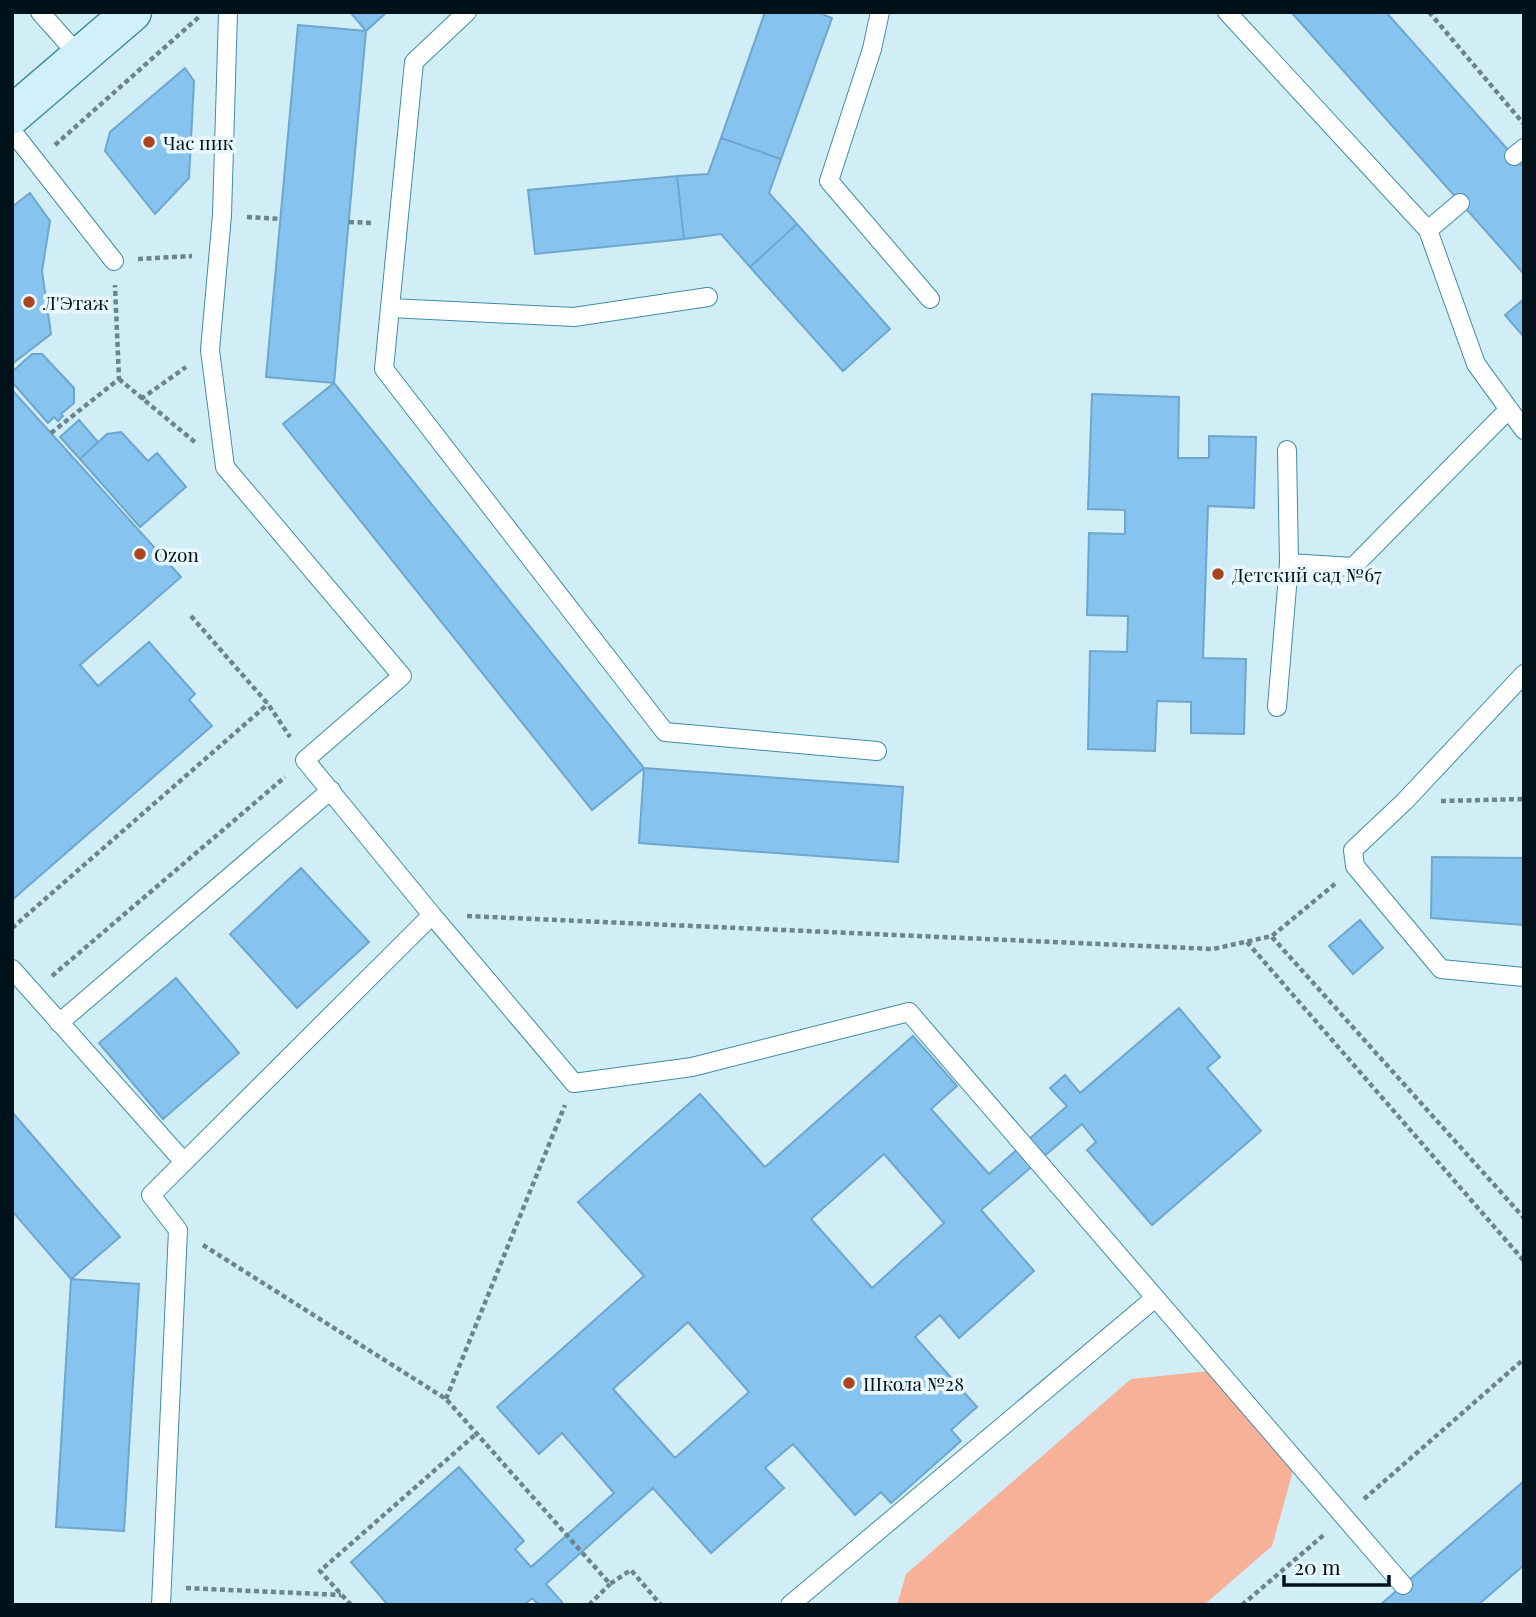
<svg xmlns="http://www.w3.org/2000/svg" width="1536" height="1617" font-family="'Playfair Display',serif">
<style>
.green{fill:#f7b199}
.building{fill:#86c4ef;stroke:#6ea6cd;stroke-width:2;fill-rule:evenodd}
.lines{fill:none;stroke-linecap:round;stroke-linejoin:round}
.lane-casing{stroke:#408da3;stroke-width:20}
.secondary-casing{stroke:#408da3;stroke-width:41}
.path{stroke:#6c848c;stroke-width:4.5;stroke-dasharray:5 3.5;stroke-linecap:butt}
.lane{stroke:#fff;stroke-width:18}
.secondary{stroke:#d1f1fa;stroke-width:38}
.poi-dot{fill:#ac451d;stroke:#eaf8fd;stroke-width:2.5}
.labels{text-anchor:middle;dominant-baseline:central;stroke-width:7;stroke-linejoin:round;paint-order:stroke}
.poi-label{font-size:19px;fill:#001219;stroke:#eaf8fd;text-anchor:start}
</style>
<rect width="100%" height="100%" fill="#d1eef7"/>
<path class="green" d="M1219 1370 1296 1460 1272 1546 1204 1605H897L906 1574 1131 1379Z"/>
<path class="building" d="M350 12H387L366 31Z
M765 12H817L832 18 781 159 721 138Z
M1291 12H1386L1524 168V274Z
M298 25 366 31 334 383 266 377Z
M185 68 194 81 189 178 155 214 105 151 110 132Z
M721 138 781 159 769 193 797 224 750 267 721 234 684 239 677 176 708 174Z
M677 176 684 239 535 254 528 190Z
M30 193 50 221 42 271 51 334 12 364V207Z
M797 224 890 329 843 371 750 267Z
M1524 299V337L1505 315Z
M32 354H42L74 388V403L61 414 63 416 58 421 54 417 48 423 12 382V372Z
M334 383 644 768 592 810 283 424Z
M12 390 181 577 80 665 98 686 149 642 195 694 189 700 212 726 12 900Z
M1092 394 1179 397 1178 458H1209V436L1256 437 1254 508 1208 506 1203 658 1246 659 1244 734 1191 733V702L1157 701 1155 751 1088 749 1090 651 1127 652 1128 616 1087 615 1089 533 1125 534V510L1088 509Z
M79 420 98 442 80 459 60 437Z
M121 432 148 461 157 453 186 487 140 527 80 459 107 434Z
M644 768 903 787 898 862 639 843Z
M1432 857 1524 858V925L1431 918Z
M301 868 369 942 297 1008 230 934Z
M1360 920 1383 948 1353 974 1329 946Z
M176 978 239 1053 163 1119 99 1043Z
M1179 1008 1220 1057 1207 1068 1261 1131 1152 1225 1087 1150 1096 1142 1082 1124 981 1210 1034 1271 959 1338 940 1315 915 1337 977 1407 951 1430 961 1441 891 1503 881 1492 855 1515 793 1444 765 1468 784 1488 711 1553 653 1488 546 1584 562 1602 560 1605H539L532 1598 524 1605H388L351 1562 459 1467 524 1541 515 1549 531 1567 614 1493 562 1433 539 1454 497 1407 644 1276 578 1202 700 1094 765 1167 913 1036 957 1086 931 1109 989 1174 1067 1106 1050 1088 1065 1075 1080 1093ZM884 1154 944 1223 872 1288 811 1219ZM688 1322 749 1392 675 1458 613 1389Z
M12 1112 120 1237 71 1279 12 1211Z
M71 1279 139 1284 124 1531 56 1527Z
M1524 1481V1565L1478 1605H1380Z"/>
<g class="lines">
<defs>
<path id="lane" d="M40 12 80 57
M467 12 414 62 384 369 665 732 877 751
M880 12 872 49 829 181 930 299
M1227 12 1428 230 1476 364 1524 430
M12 131 114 261
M1514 156 1524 148
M1428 230 1460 203
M390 308 574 317 708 297
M1287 450 1289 563 1353 567 1509 409
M1524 674 1405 801 1353 850 1355 866 1441 969 1524 977
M1277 707 1289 563
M432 915 574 1083 692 1067 909 1012 1403 1585
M12 969 184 1162
M59 1023 331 790
M161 1605 178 1230 151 1195 432 915 305 760 402 676 225 467 210 350 222 215 228 12
M790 1605 1155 1298"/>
<path id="secondary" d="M12 115 132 12"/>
</defs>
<use href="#lane" class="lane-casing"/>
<use href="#secondary" class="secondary-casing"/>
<path class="path" d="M1429 12 1523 123
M55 145 200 16
M247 217 281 219
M349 222 373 223
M138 259 192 256
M119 379 196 443
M141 399 186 367
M51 433 119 379 115 285
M191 616 268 704 290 737
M1441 801 1524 799
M467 916 1213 949 1272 936 1336 883
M12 928 268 704
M1272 937 1524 1218
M1247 942 1524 1261
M52 976 285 777
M203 1245 446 1399 610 1584 631 1570 661 1605
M446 1399 565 1105
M1364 1499 1524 1359
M186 1588 341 1595
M351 1605 320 1571 476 1434
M589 1605 610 1584
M1242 1605 1326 1533"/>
<use href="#lane" class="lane"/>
<use href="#secondary" class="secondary"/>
</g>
<g class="poi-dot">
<circle cx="149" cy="142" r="7"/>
<circle cx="29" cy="302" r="7"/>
<circle cx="140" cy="554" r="7"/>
<circle cx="1218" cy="574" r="7"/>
<circle cx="849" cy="1383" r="7"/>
</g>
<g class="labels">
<g class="poi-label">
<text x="163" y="142">Час пик</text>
<text x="43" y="302">Л'Этаж</text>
<text x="154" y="554">Ozon</text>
<text x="1232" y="574">Детский сад №67</text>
<text x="863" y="1383">Школа №28</text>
</g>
</g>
<rect width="1536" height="1617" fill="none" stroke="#001219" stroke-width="28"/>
<path d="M1284 1575v10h105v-10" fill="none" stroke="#001219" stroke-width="3.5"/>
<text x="1294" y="1575" font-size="21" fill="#001219" stroke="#eaf8fd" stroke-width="5" paint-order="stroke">20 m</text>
</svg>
